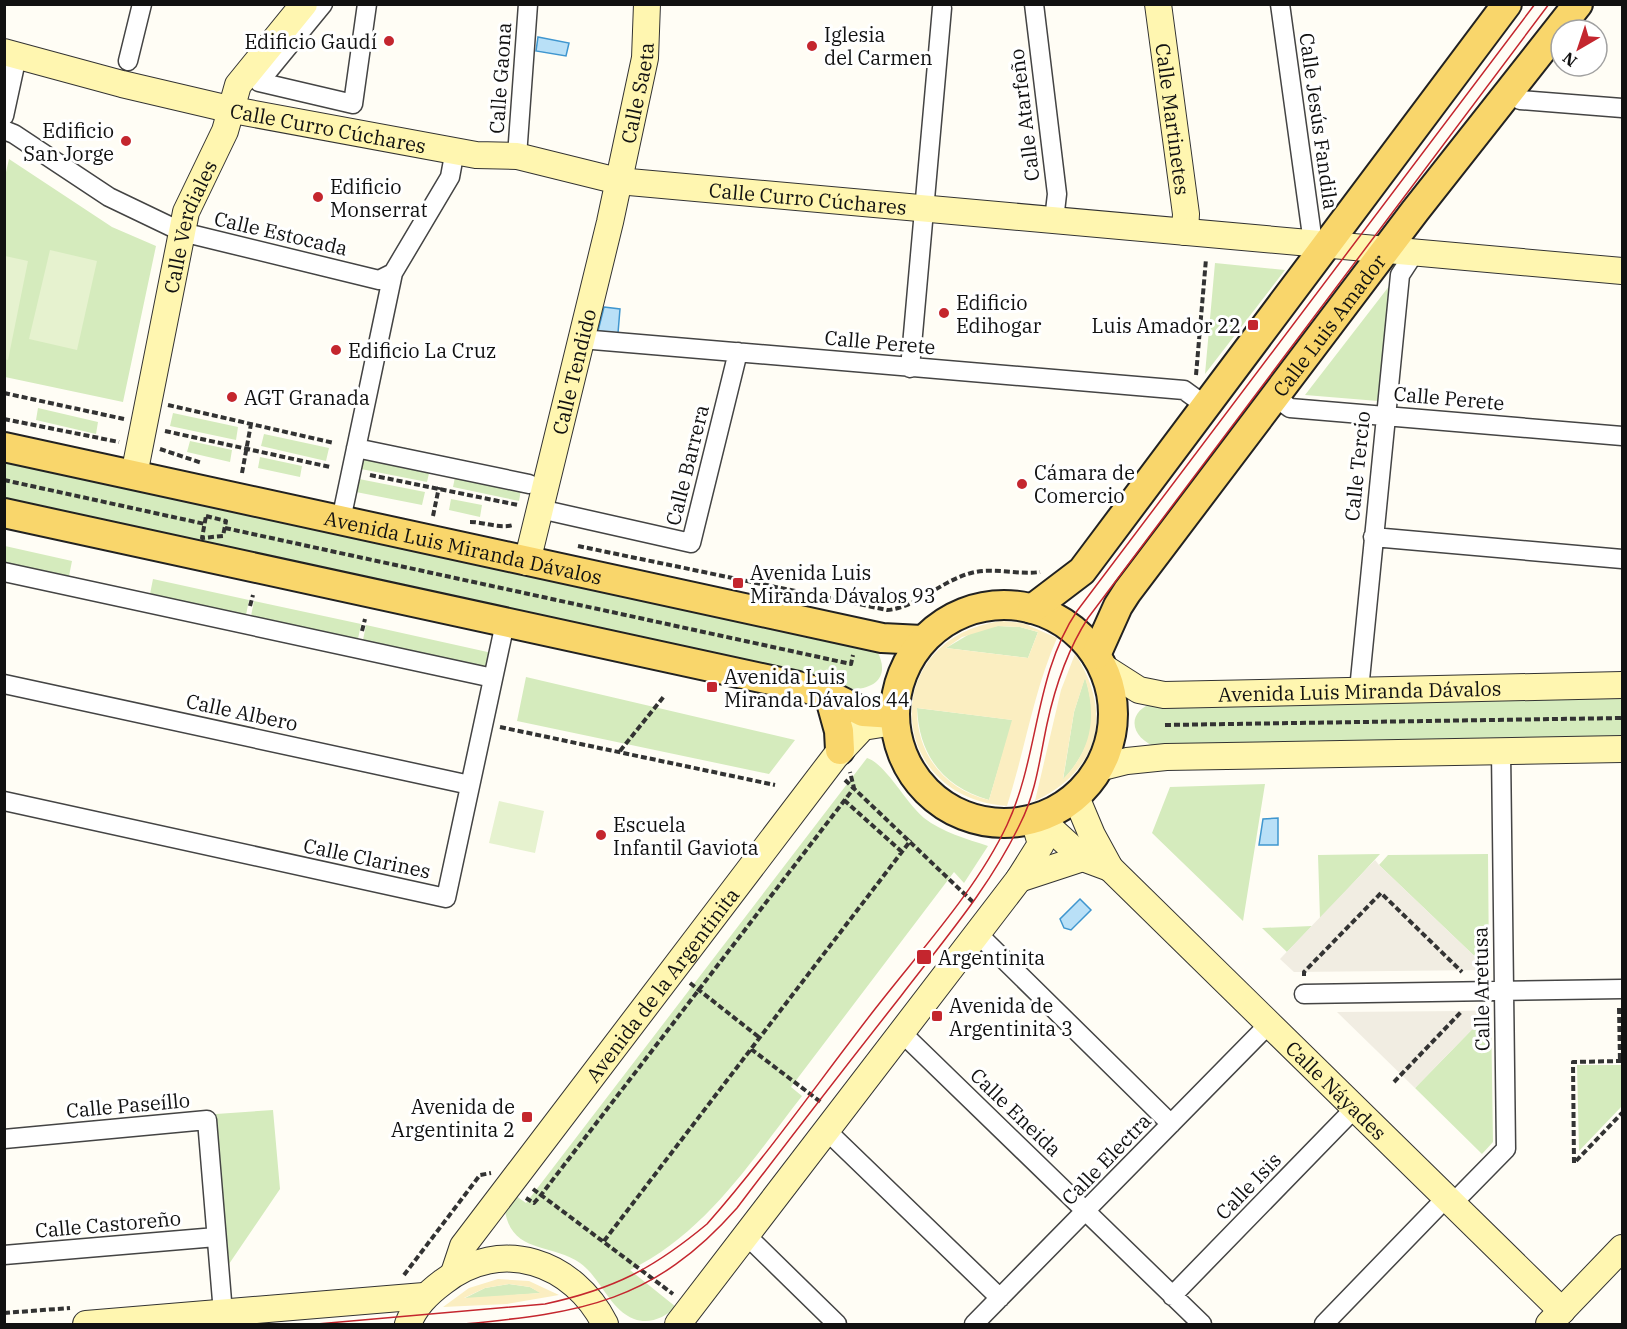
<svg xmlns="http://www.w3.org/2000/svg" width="1627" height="1329" font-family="'IBM Plex Serif',serif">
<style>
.green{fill:#d5ebbd}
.sand{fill:#fbeec1;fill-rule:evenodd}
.pitch{fill:#e6f2cf}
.plaza{fill:#f1ede2}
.water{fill:#b9e0f7;stroke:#3f96cf;stroke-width:1.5}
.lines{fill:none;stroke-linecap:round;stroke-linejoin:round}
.street-casing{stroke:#444;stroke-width:21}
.secondary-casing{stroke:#333;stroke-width:28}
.primary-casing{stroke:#222;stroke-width:32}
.path{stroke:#333;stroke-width:4;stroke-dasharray:6 3;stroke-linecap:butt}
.street{stroke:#fff;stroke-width:18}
.secondary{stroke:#fff6b0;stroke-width:26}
.primary{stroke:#f9d66b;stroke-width:28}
.tram{stroke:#c4262e;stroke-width:1.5}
.poi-dot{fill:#c4262e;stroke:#fff;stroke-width:2}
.labels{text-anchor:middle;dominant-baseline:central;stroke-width:6;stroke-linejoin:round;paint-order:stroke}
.poi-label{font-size:20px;fill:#111;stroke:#fff;text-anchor:start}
.street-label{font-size:20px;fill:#111;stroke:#fff}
</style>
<rect width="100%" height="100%" fill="#fffdf5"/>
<path class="green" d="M9 159 112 227 156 246 123 402 5 377 4 181Z
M1215 263 1285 270 1205 374Z
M1390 285 1378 401 1305 395Z
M38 408 98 422 96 434 36 420Z
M173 413 238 427 236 440 170 426Z
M264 434 329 448 326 461 261 446Z
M190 441 232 450 230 462 187 452Z
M364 456 430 469 427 482 361 469Z
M260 457 302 466 300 477 258 468Z
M5 458 877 651C889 673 879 688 854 689L5 503Z
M455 477 521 490 519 501 453 487Z
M359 479 425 492 422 505 356 492Z
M451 499 482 505 480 517 449 510Z
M5 546 72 561 69 576 5 562Z
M153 579 249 600 246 615 150 594Z
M254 601 361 624 358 639 251 616Z
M366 625 492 653 488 668 363 640Z
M998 626 1020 627 1038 632 1028 658 946 648 978 629Z
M526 677 795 740 769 774 517 721Z
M1085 677C1098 720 1093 746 1063 780L1074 712Z
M1622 693V739L1159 748C1130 739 1124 711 1156 702Z
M917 708 1013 720 989 800C943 787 919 755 917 708Z
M867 758C885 763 906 803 924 818 942 832 967 839 988 846L964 883 954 872 791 1087 802 1096C751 1161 706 1233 630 1270L676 1307C665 1317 650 1325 634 1319 609 1309 601 1278 580 1263 551 1243 512 1254 505 1211L516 1196 526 1203Z
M1265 784 1243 921 1152 833 1170 787Z
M1380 854 1320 919 1318 855Z
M1488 854 1489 970 1379 865 1388 855Z
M1312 926 1287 952 1262 928Z
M1491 1010 1493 1142 1482 1154 1415 1088Z
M1577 1065H1622V1106L1579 1151Z
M273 1110 280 1189 229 1264 216 1114Z
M509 1284 530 1287 541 1293 463 1299 485 1288Z"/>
<path class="sand" d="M1001 621 1023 623 1057 638C1033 693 1025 750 1007 806 884 797 878 638 1001 621ZM998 626 1020 627 1038 632 1028 658 946 648 962 637ZM917 708 1012 720 989 800C945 790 916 754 917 708Z
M1075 654C1114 713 1099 771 1035 801L1061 690ZM1085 678C1097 716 1092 750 1063 779L1074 712Z
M498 1279 529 1281 559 1295 507 1304 443 1307 469 1288ZM509 1284 530 1287 540 1293 464 1298 485 1288Z"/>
<path class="pitch" d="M50 250 97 261 77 350 29 339Z
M5 256 28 261 8 360 4 359Z
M499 801 544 811 535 853 489 843Z"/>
<path class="plaza" d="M1375 860 1379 865 1489 970 1294 972 1280 959Z
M1491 1010 1415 1088 1337 1012 1462 1011Z"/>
<path class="water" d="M538 37 569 43 566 56 536 51Z
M604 307 620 309 618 333 598 331Z
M1278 818V845H1259L1263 819Z
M1080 899 1091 910 1071 930 1064 928 1060 919Z"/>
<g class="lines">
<defs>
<path id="street" d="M323 4 259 82 353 104 367 4
M1034 4 1057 194 1054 220
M1280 4 1313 243
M128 61 142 4
M1510 91 1520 100 1622 108
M4 116 17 56
M4 130 14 134 109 197 182 232 379 280 393 273
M517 156 528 4
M581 339 1184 390 1206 406
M910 368 942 8
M1275 397 1290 408 1622 436
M356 448 529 484
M540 509 691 543 738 352
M341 520 393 273 450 177 455 150
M1373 537 1622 559
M4 572 493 678
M4 684 470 785
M1359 690 1400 275 1415 252
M4 801 446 898 505 623
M978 934 1171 1124
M1304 994 1622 989
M902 1033 1202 1324
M827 1131 1000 1298
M4 1139 207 1120 223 1313
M1452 1204 1506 1149 1501 751
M747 1236 837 1324
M4 1255 216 1237
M1172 1296 1355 1108
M974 1324 1269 1024
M1324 1324 1446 1198"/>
<g id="secondary">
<path id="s1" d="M1158 4 1186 214 1185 232"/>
<path id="s2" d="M4 52 122 84 233 110 476 155 517 156 618 181 1622 271"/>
<path id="s3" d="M134 475 186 212 225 131 238 85 304 4"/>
<path id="s4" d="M527 562 610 222 645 58 647 4"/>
<path id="s5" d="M1103 667 1139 690 1164 695 1622 685"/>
<path d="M1099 768 1127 761 1166 757 1622 749"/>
<path id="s6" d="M1076 797 1092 835 1110 868 1562 1311"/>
<path d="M1039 818 1083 858 1110 868"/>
<path d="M1019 879 1083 858"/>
<path id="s7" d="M454 1273 463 1246 835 757 863 727 894 722"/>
<path d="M86 1324 424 1296"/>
<path d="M408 1324C415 1306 427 1294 443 1282 501 1236 574 1262 605 1324"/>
<path d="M678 1324 1019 879 1041 844 1034 820"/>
<path d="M1549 1324 1622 1248"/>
</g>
<g id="primary">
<path id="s8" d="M4 447 882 638 922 640"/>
<path d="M4 513 798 686 829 695 863 712 894 714"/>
<circle cx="1004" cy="714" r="109"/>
<path d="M1032 609 1082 571 1507 4"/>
<path id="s9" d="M1096 655 1118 606 1127 592 1415 211 1578 4"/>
<path d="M829 695 839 731 840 750"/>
</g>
</defs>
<use href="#street" class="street-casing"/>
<use href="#secondary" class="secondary-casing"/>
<use href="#primary" class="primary-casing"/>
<path class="path" d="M1196 375 1206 259
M4 393 124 419
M168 405 334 443
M4 419 119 442
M165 431 330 467
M160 449 202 463
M242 473 251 424
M370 475 518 505
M4 480 205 524
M206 516 226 521 223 536 202 538Z
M433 516 439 487
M470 522C484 522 500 529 513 525
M225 528 851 664 853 655
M578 546 887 610C917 608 942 579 975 572 997 568 1019 575 1040 572
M250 606 253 595
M362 631 365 619
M1165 725 1622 718
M500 727 775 785
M620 751 665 695
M845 780 974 903
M844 800 902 852
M1304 976V972L1381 893 1462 972
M690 983 760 1038
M1619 1008 1620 1062
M751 1049 822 1103
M1622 1061 1573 1062 1574 1163 1622 1113
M1394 1082 1462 1011
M533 1189 673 1294
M526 1198 534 1203 541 1195 854 788 850 772
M604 1241 911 840
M404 1275 480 1175 491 1173
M4 1313 70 1308"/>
<use href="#street" class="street"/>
<use href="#secondary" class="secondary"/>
<use href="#primary" class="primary"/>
<path class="tram" d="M317 1324 545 1304C614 1289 653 1269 707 1224 767 1156 819 1081 875 1009 919 952 976 891 1007 825 1039 757 1034 675 1077 611L1535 4
M463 1324C582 1313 654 1302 737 1208 791 1137 846 1066 901 996 943 941 990 887 1020 824 1036 793 1040 757 1047 724 1055 687 1068 649 1088 618L1549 4"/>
</g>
<g class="poi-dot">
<circle cx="389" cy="41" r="6"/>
<circle cx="812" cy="46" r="6"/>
<circle cx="126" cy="141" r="6"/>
<circle cx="318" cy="197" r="6"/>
<circle cx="944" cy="313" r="6"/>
<rect x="1247" y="319" width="12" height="12" rx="3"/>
<circle cx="336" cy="350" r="6"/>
<circle cx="232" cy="397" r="6"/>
<circle cx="1022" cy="484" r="6"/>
<rect x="732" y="577" width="12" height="12" rx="3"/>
<rect x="706" y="681" width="12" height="12" rx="3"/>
<circle cx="601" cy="835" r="6"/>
<rect x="916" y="949" width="16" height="16" rx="3"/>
<rect x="931" y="1010" width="12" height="12" rx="3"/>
<rect x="521" y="1111" width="12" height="12" rx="3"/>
</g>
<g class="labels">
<g class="poi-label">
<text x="824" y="34">Iglesia<tspan x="824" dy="23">del Carmen</tspan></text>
<text x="377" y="41" text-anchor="end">Edificio Gaudí</text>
<text x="114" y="130" text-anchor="end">Edificio<tspan x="114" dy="23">San Jorge</tspan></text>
<text x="330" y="186">Edificio<tspan x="330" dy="23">Monserrat</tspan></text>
<text x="956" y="302">Edificio<tspan x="956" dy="23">Edihogar</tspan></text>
<text x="1241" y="325" text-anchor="end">Luis Amador 22</text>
<text x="348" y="350">Edificio La Cruz</text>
<text x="244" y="397">AGT Granada</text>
<text x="1034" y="472">Cámara de<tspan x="1034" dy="23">Comercio</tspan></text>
<text x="750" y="572">Avenida Luis<tspan x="750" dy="23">Miranda Dávalos 93</tspan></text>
<text x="724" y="676">Avenida Luis<tspan x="724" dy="23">Miranda Dávalos 44</tspan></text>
<text x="613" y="824">Escuela<tspan x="613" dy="23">Infantil Gaviota</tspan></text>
<text x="938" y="957">Argentinita</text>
<text x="949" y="1005">Avenida de<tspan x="949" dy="23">Argentinita 3</tspan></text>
<text x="515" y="1106" text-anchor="end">Avenida de<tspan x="515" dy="23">Argentinita 2</tspan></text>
</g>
<g class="street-label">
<text transform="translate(500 78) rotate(-86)">Calle Gaona</text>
<text stroke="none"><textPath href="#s4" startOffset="482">Calle Saeta</textPath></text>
<text transform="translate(1024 115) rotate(-97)">Calle Atarfeño</text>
<text stroke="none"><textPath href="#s1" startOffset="116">Calle Martinetes</textPath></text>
<text transform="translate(1319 121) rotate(82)">Calle Jesús Fandila</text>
<text stroke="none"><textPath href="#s2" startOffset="333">Calle Curro Cúchares</textPath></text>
<text stroke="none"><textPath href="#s2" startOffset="819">Calle Curro Cúchares</textPath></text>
<text stroke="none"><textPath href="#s3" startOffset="255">Calle Verdiales</textPath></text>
<text transform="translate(281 233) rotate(13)">Calle Estocada</text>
<text stroke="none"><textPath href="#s9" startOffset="405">Calle Luis Amador</textPath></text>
<text transform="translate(880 342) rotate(5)">Calle Perete</text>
<text stroke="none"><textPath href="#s4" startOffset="196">Calle Tendido</textPath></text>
<text transform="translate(1449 398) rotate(5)">Calle Perete</text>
<text transform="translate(687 465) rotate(-76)">Calle Barrera</text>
<text transform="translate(1357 466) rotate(-84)">Calle Tercio</text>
<text stroke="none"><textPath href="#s8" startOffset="470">Avenida Luis Miranda Dávalos</textPath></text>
<text stroke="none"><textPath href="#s5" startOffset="264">Avenida Luis Miranda Dávalos</textPath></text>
<text transform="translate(242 712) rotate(12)">Calle Albero</text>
<text transform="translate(367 858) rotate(12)">Calle Clarines</text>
<text stroke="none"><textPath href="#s7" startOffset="357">Avenida de la Argentinita</textPath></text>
<text transform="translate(1481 989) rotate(-91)">Calle Aretusa</text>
<text stroke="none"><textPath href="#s6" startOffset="396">Calle Náyades</textPath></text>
<text transform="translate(128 1105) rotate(-5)">Calle Paseíllo</text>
<text transform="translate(1016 1112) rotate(44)">Calle Eneida</text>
<text transform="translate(1106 1159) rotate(-46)">Calle Electra</text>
<text transform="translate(1248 1186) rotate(-46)">Calle Isis</text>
<text transform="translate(108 1224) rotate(-5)">Calle Castoreño</text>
</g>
</g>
<rect width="1627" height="1329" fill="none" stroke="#111111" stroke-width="12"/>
<g transform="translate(1579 48) rotate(219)"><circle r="28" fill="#ffffff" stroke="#a0a0a0" stroke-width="1.5"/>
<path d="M0-4.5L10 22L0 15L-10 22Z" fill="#c4262e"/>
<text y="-9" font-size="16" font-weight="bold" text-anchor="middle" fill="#111111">N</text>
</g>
</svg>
